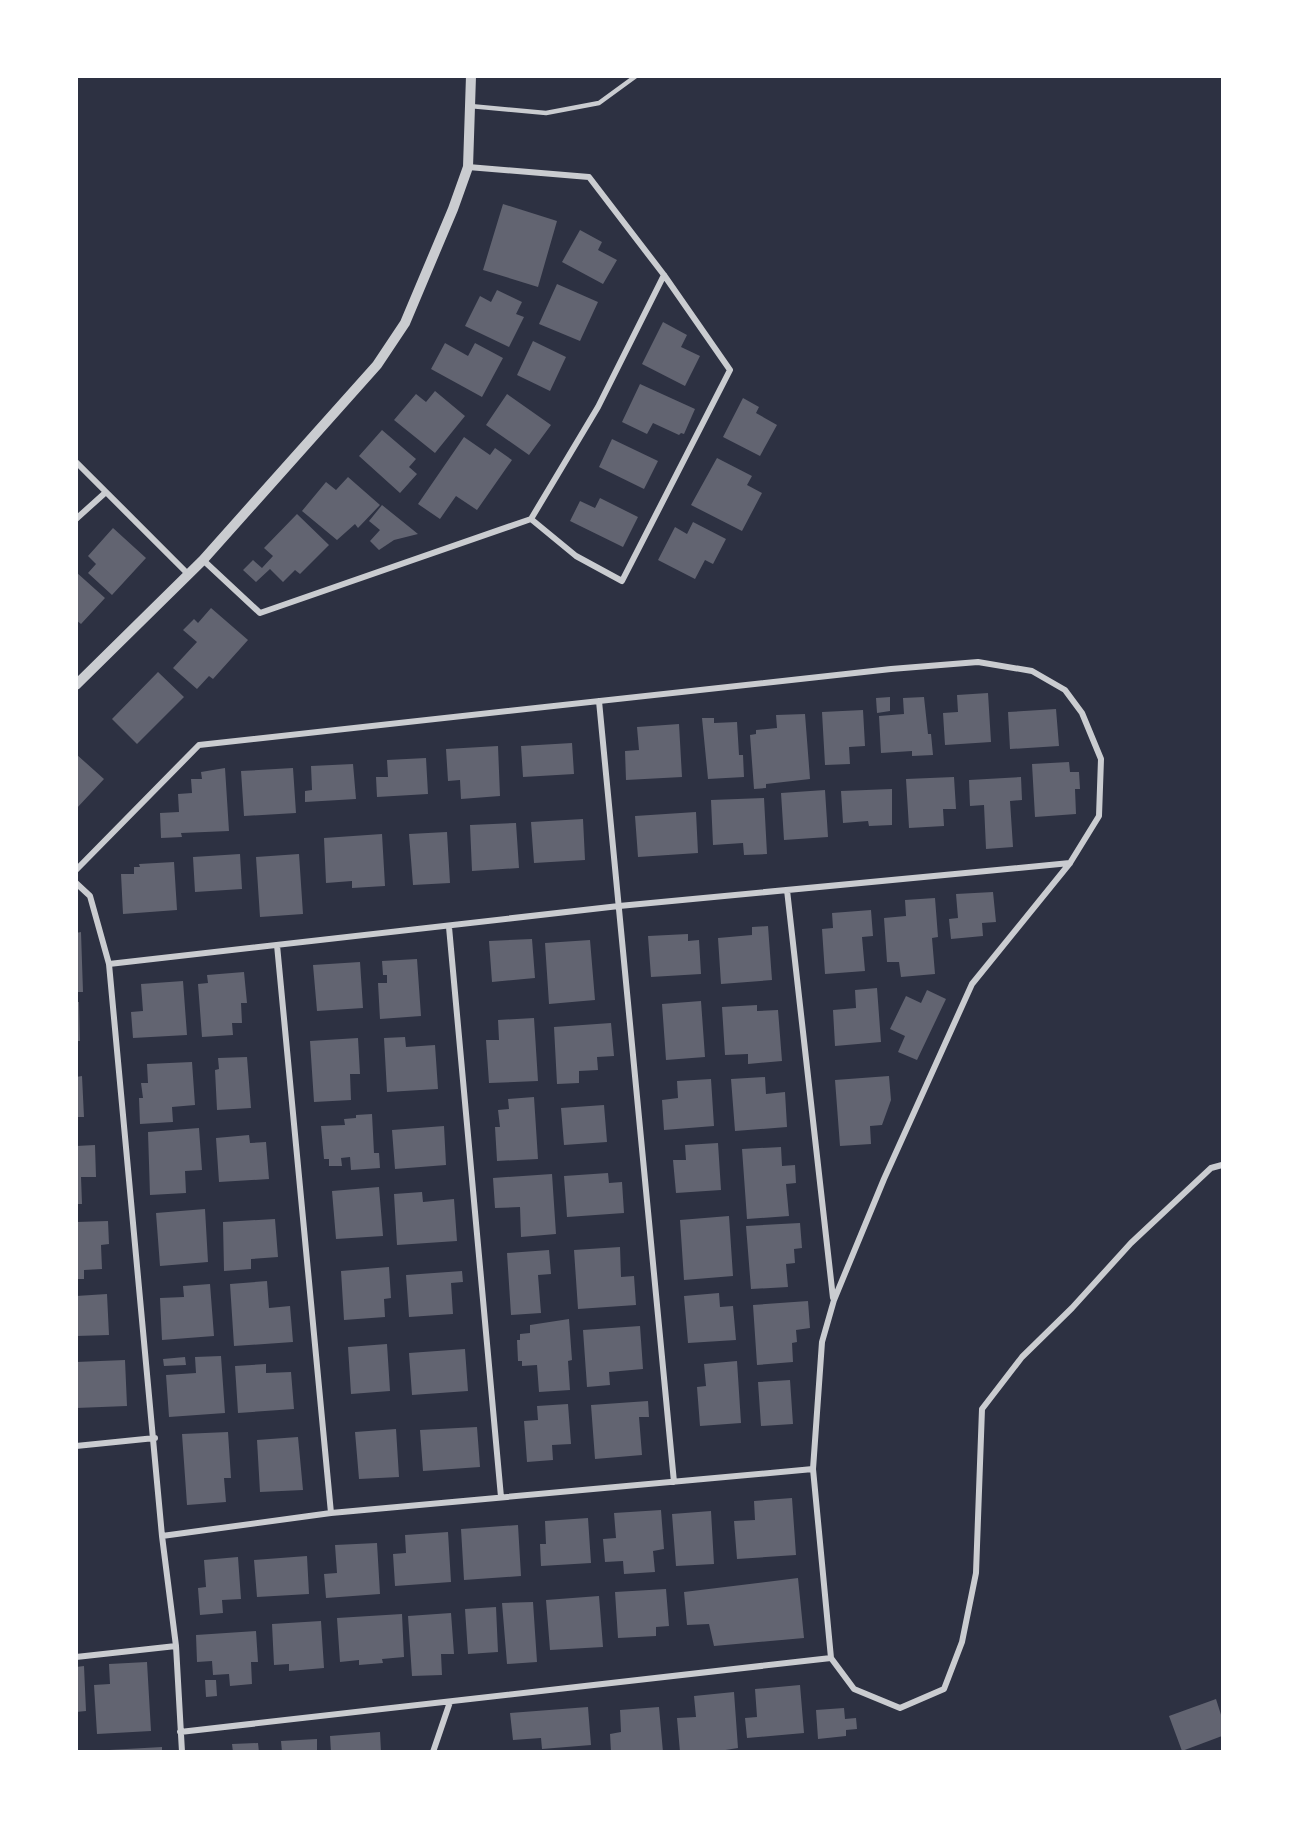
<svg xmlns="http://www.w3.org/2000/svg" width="1299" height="1828" font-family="'Asap Condensed',sans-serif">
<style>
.building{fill:#626471}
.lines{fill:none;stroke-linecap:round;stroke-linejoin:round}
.service{stroke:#caccd0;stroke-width:4.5}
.minor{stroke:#caccd0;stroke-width:6}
.tertiary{stroke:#caccd0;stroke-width:10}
</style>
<rect width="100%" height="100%" fill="#2d3142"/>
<path class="building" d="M503 204 557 221 538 287 483 270Z
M580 230 602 242 598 250 617 260 603 284 562 262Z
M557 284 598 302 580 341 539 324Z
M497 290 522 302 516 314 524 317 509 347 465 326 480 296 491 302Z
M663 322 687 335 681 347 700 356 685 386 642 364Z
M533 341 566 357 550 391 517 375Z
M445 343 468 356 475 343 503 358 482 397 431 369Z
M640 384 695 409 684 434 681 433 679 435 653 423 647 434 622 422Z
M435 391 465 416 435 453 394 420 416 394 426 402Z
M507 394 551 425 529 455 486 425Z
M743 398 759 407 756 413 777 425 760 456 723 437Z
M382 430 416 459 409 467 417 474 400 493 359 456Z
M464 437 490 455 495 448 512 460 477 510 456 496 440 519 418 504Z
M612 439 658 461 644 489 599 467Z
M717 458 752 476 747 485 762 493 742 531 691 505Z
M348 477 380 505 358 528 355 524 337 540 302 511 326 482 336 490Z
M600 498 638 517 623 547 570 521 580 501 595 508Z
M382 505 418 534 394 540 379 550 370 541 380 530 369 521Z
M297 514 329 545 300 574 295 570 283 582 270 569 256 582 243 570 253 560 262 568 273 556 264 548Z
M693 522 726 539 713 564 705 560 695 579 658 560 675 527 687 534Z
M113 528 146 558 112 595 88 573 96 564 88 556Z
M76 572 105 598 81 624 76 620Z
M211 608 248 640 213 679 209 676 197 689 173 668 197 642 183 630 194 619 198 623Z
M158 672 184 697 137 744 112 719Z
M988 693 991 742 945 745 943 713 958 712 957 695Z
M890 697V711L877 713 876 698Z
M924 697 928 734H931L933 755 912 756V751L881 753 879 716 904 714 903 698Z
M1056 709 1059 746 1010 749 1008 712Z
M863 710 865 746 849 747 850 764 825 765 822 712Z
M805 714 810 779 766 784V788L754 789 750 735 756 734V730L777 728 776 715Z
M702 718H714V723L737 722 739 755H743L744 777 708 779Z
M679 724 682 777 626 780 625 751 639 750 637 727Z
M572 743 574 774 523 777 521 746Z
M498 746 500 796 461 799 460 780 448 781 446 749Z
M76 754 104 779 76 809Z
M426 758 428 794 377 797 376 777H388L387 760Z
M1069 762 1070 772H1079L1080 789H1075L1076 814 1035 817 1032 764Z
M353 764 356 799 305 802V791L312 790 311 766Z
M225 768 229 831 181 833 182 837 161 838 160 813 179 812 178 794 192 793 191 779H202L201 772Z
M293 768 296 813 244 816 241 771Z
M954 777 956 809H943L944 826 909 828 906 779Z
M1021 777 1022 800 1010 801 1013 847 986 849 984 805 970 806 969 780Z
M892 789V825L869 826 868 821 843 823 841 791Z
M825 790 828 837 784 840 781 793Z
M764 798 767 854 744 855 743 843 713 845 711 800Z
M696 812 698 853 638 857 635 816Z
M583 819 585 860 534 863 531 822Z
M516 823 519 868 472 871 470 825Z
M447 832 450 883 413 885 409 834Z
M382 834 385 886 352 888V881L326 883 324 838Z
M240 854 242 889 195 892 193 857Z
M299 854 303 914 260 917 256 857Z
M174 862 177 910 123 914 121 874H134V867H140L139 864Z
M993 892 996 922 982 923 983 936 951 939 949 919 958 918 956 894Z
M935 898 938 937 932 938 935 974 901 977 899 962H887L884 918 906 916 905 900Z
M871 910 873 936 862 937 865 971 825 974 822 929 833 928 832 913Z
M768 926 772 980 721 984 718 938 752 935V927Z
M81 932 83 992H76V933Z
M688 934V941L699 940 701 974 651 977 648 936Z
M532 939 535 978 492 982 489 941Z
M590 940 595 1000 549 1004 545 943Z
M417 959 421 1016 380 1019 378 983H387V975H383L382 961Z
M360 962 363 1008 317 1011 313 965Z
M244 972 247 1003H241L242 1023H232L233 1035 202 1037 198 984 208 983 207 975Z
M183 981 187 1035 133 1038 131 1012 143 1011 141 984Z
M877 988 881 1042 835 1046 833 1010 856 1008 855 990Z
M927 990 946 999 917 1060 898 1052 905 1036 890 1029 906 996 921 1003Z
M701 1001 705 1057 666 1060 662 1004Z
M76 1002H79L80 1041H76Z
M757 1005V1011L778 1010 782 1061 748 1064V1054L725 1055 722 1007Z
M534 1018 538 1081 489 1083 486 1040H499L498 1020Z
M611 1023 614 1056 597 1057 598 1070 579 1071V1083L557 1084 554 1027Z
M405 1037 406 1047 435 1045 438 1089 387 1092 384 1038Z
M358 1038 360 1074H350L351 1100 314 1102 310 1041Z
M247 1057 251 1108 217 1110 215 1070 219 1069 218 1058Z
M192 1062 195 1105 172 1107 173 1122 140 1124 139 1098H143L141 1083H148L147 1064Z
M82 1076 84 1117H76V1077Z
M889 1076 891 1100 882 1125 870 1126 871 1144 840 1146 835 1080Z
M765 1077 766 1094 785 1092 787 1127 735 1131 731 1079Z
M711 1079 714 1126 664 1130 662 1100 678 1098 677 1081Z
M534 1097 538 1159 497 1161 495 1127H500L498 1110 509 1109 508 1099Z
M604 1105 607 1142 564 1145 561 1108Z
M372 1114 374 1153H379L380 1168 351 1170 350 1157 341 1158 342 1166H329V1159H324L321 1126 345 1125 344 1119 356 1118V1115Z
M444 1126 446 1165 395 1169 392 1130Z
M199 1128 202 1170 185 1171 186 1193 150 1195 148 1132Z
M249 1135 250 1143 266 1142 269 1179 219 1182 216 1138Z
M718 1143 721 1190 676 1193 673 1160H686L685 1145Z
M95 1145 96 1177H81L82 1204H76V1146Z
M781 1147 782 1166 795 1165 796 1183 786 1184 789 1216 747 1219 742 1149Z
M608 1173 609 1183 622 1182 624 1213 567 1217 564 1176Z
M552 1174 556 1234 521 1237 520 1207 495 1208 493 1178Z
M379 1187 383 1236 336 1239 332 1191Z
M422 1192 423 1202 454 1199 457 1241 397 1245 394 1194Z
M205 1209 208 1262 160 1266 156 1213Z
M729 1216 733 1276 684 1280 680 1220Z
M275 1219 278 1257 251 1259V1269L224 1271 223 1222Z
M108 1221 109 1244 101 1245 102 1269 84 1270V1279H76V1222Z
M800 1223 802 1248 794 1249 795 1263 786 1264 788 1287 751 1289 746 1226Z
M620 1247 621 1277 634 1276 636 1305 578 1309 574 1250Z
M549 1250 551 1274 538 1275 541 1313 511 1315 507 1253Z
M389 1267 391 1298 384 1299 385 1317 344 1320 341 1271Z
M462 1271 463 1282 451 1283 453 1314 409 1317 406 1275Z
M267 1281 269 1308 290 1306 293 1342 234 1346 230 1284Z
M210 1284 214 1336 162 1340 160 1298 184 1297 183 1286Z
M719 1293 720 1307 733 1306 736 1340 688 1343 684 1296Z
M107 1294 109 1335 76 1336V1296Z
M808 1301 810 1328 796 1330 797 1342 792 1343 793 1362 757 1365 753 1305Z
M569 1319 572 1360 568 1361 570 1390 539 1392 537 1365 522 1366V1361H518L517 1340H520V1334L530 1333V1325Z
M640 1326 643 1369 609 1372 610 1385 587 1387 583 1330Z
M387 1344 390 1391 351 1394 348 1347Z
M465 1349 468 1391 412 1395 409 1353Z
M221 1356 225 1413 169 1417 166 1375 196 1373 195 1357Z
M185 1357 186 1365 164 1366 163 1359Z
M125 1360 127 1406 76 1408V1362Z
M737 1361 741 1423 700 1426 697 1387 706 1386 704 1364Z
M266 1364V1373L291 1372 294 1409 238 1413 235 1366Z
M790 1380 793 1424 761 1426 758 1382Z
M648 1401 649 1417H639L642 1455 595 1459 591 1405Z
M568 1404 571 1444 552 1445 553 1460 527 1462 524 1421 538 1420 537 1406Z
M477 1427 480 1467 423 1471 420 1430Z
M396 1429 399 1477 359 1479 355 1432Z
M228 1432 231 1478H224L226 1502 187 1505 182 1434Z
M298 1437 303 1490 260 1492 257 1440Z
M792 1498 796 1555 737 1559 734 1521 755 1520 754 1501Z
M661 1510 664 1549 653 1551 655 1572 624 1574 623 1561 605 1562 603 1539 616 1538 614 1513Z
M711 1511 714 1564 676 1566 672 1514Z
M588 1518 591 1563 541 1566 540 1544H546L545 1521Z
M518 1525 521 1576 464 1580 461 1529Z
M448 1532 451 1582 395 1586 393 1554 406 1553 405 1535Z
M377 1543 380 1594 326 1598 324 1574 337 1573 335 1545Z
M307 1556 309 1594 257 1597 254 1560Z
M238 1557 241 1599 222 1600 223 1613 200 1615 198 1588 206 1587 204 1560Z
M798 1578 804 1638 714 1646 709 1624 687 1625 684 1592Z
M666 1589 669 1626 656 1627V1636L618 1638 615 1592Z
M599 1596 603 1647 550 1650 546 1600Z
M533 1602 537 1662 507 1664 502 1603Z
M496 1607 498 1652 468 1654 465 1609Z
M451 1613 454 1654H441L442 1675 412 1676 408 1616Z
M402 1614 404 1657 382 1659 383 1663 359 1665V1660L340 1662 337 1618Z
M321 1621 324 1668 289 1671V1664L274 1665 272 1624Z
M256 1631 258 1662H251L252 1684 230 1686 229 1674 213 1675 212 1661 197 1662 196 1635Z
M147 1662 151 1731 97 1734 94 1685 110 1684 109 1664Z
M84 1666 86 1711 76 1712V1667Z
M205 1680H216L217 1696 206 1697Z
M800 1685 804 1733 747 1738 745 1718 757 1717 755 1689Z
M734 1692 738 1748 713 1752H680L677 1718 696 1717 694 1696Z
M1216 1699 1222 1718V1736L1182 1751 1169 1716Z
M588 1707 591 1745 542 1749 541 1738 513 1740 510 1713Z
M659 1707 663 1752H611L610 1734 621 1732 620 1710Z
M844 1708 845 1719 856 1718 857 1729 846 1730V1736L818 1739 816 1710Z
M380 1732 381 1752H331L330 1736Z
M317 1739V1752H282L281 1741Z
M258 1743 259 1752H233L232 1744Z
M162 1747V1752H109V1750Z"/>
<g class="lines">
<path class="service" d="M470 106 546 113 599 103 636 76"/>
<path class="minor" d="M468 167 589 177 664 275 730 370 622 581 576 556 531 519
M76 462 188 574
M76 519 106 492
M203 560 260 613 531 519 598 407 664 275
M599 701 674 1482
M76 870 199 745 891 669 978 662 1032 671 1065 690 1082 713 1101 759 1099 816 1070 863 972 984 884 1179 834 1300 822 1342 813 1469 831 1658 854 1689 900 1708 944 1689 962 1642 976 1573 982 1409 1022 1357 1072 1308 1131 1243 1211 1168 1222 1165
M76 883 90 896 109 964 162 1536 176 1646 182 1752
M787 890 833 1298
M449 927 501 1497
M277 945 331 1513
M109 964 619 906 1070 863
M76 1446 155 1438
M162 1536 331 1513 813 1469
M76 1657 176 1646
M180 1732 831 1658
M433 1752 450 1702"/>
<path class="tertiary" d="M76 685 203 560 377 365 405 323 453 209 468 167 471 76"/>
</g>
<rect width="1299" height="1828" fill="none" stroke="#ffffff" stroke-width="156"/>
</svg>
